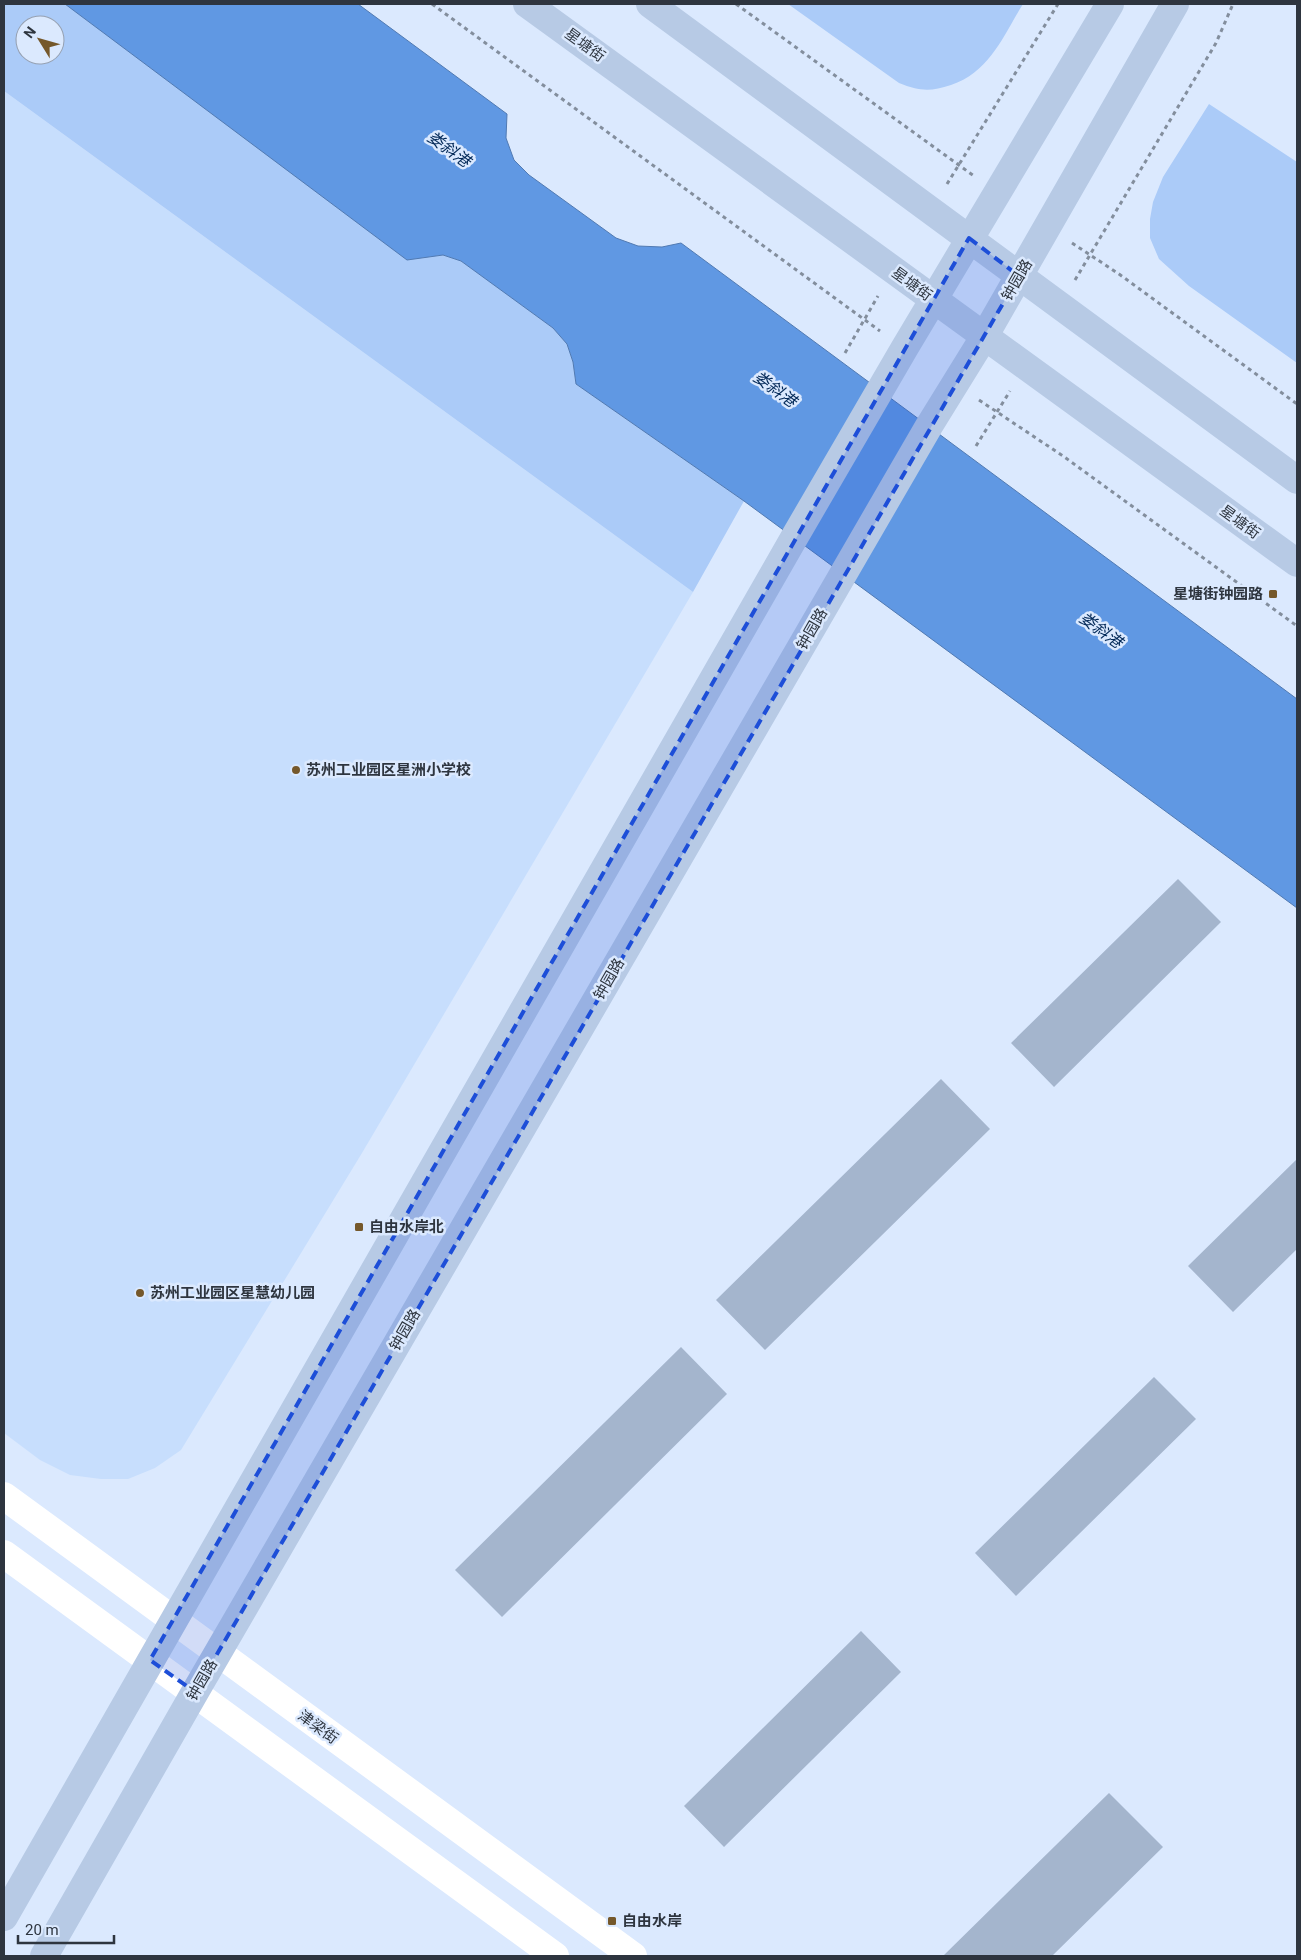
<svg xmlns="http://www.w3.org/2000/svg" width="1301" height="1960" font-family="Roboto,'Noto Sans SC',sans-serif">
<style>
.built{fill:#c7defd}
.green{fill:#abcbf8;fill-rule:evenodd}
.water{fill:#6098e3;stroke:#517ab2}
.building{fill:#a4b5cd}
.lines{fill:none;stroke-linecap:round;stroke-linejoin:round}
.path{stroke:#838e9d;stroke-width:3;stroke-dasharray:4 4;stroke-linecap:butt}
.secondary{stroke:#fff;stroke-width:28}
.primary{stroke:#b7cae5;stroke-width:28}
.marked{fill:#1d4ed8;fill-opacity:0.2;stroke:#1d4ed8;stroke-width:4;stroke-dasharray:10 6;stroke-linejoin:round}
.poi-dot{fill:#75582b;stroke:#dbe9fe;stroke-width:2}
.labels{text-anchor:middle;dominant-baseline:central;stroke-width:5;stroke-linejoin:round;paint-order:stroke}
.street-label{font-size:15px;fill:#2e353f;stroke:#dbe9fe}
.poi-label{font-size:15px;font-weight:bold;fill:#2e353f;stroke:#dbe9fe;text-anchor:start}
.water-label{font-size:16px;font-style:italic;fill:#032958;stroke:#dbe9fe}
</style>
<rect width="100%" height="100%" fill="#dbe9fe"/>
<path class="built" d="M4 91 693 592 362 1153 181 1450 155 1468 128 1479H101L70 1475 40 1460 4 1433Z"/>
<path class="green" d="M4 4H65L407 259 443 255 461 261 553 328 567 344 573 362 576 384 744 501 693 592 4 91ZM25 25H55V55H25Z
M788 4H1023C1003 36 990 72 951 85 930 92 919 91 899 83Z
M1209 104 1297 162V363L1189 286 1159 259 1150 238V219L1153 202 1163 177Z"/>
<path class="water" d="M65 4H358L507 114 506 138 514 160 529 175 616 238 638 246 662 247 681 243 1297 699V908L744 501 576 384 573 362 567 344 553 328 461 261 443 255 407 260Z"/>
<path class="building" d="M1178 879 1221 922 1054 1087 1011 1043Z
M941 1079 990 1129 765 1350 716 1300Z
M1297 1159V1249L1233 1312 1188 1266Z
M681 1347 727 1394 502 1617 455 1570Z
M1154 1377 1196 1419 1016 1596 975 1553Z
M861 1631 901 1672 724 1847 684 1806Z
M1109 1793 1163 1847 1052 1956H943Z"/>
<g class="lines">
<path class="path" d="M432 4 880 331
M736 4 974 176
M947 184 1058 4
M1072 243 1119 274 1297 404
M1075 280 1216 43 1233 4
M845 353 878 296
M979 400 1063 456 1297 626
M976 446 1010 391"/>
<path class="secondary" d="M4 1496 633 1956
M4 1554 555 1956"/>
<path class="primary" d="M527 4 1297 563
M650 4 1297 480
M4 1917 794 538 904 349 1110 4
M44 1956 195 1692 929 426 984 337 1175 4"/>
</g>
<path class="marked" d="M969 238 1019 276 195 1692 150 1660Z"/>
<g class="poi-dot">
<rect x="1268" y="589" width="10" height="10" rx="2.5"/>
<circle cx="296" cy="770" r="5"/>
<rect x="354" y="1222" width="10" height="10" rx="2.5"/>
<circle cx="140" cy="1293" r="5"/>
<rect x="607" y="1916" width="10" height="10" rx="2.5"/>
</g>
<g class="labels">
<g class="street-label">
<text transform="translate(585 45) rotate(36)">星塘街</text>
<text transform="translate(1017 280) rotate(-60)">钟园路</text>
<text transform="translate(912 284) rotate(36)">星塘街</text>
<text transform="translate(1240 522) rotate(36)">星塘街</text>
<text transform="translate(812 629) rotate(-60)">钟园路</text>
<text transform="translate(609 979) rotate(-60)">钟园路</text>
<text transform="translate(405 1330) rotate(-60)">钟园路</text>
<text transform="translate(202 1680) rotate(-60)">钟园路</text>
<text transform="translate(318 1727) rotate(36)">津梁街</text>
</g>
<g class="poi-label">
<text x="1263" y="594" text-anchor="end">星塘街钟园路</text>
<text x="306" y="770">苏州工业园区星洲小学校</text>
<text x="369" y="1227">自由水岸北</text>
<text x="150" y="1293">苏州工业园区星慧幼儿园</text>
<text x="622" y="1921">自由水岸</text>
</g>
<g class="water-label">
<text transform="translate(449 149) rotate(36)">娄斜港</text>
<text transform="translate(775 389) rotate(36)">娄斜港</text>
<text transform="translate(1101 630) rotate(36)">娄斜港</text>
</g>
</g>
<rect width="1301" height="1960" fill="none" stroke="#2e353f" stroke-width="10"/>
<g transform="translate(40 40) rotate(307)"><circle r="24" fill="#dbe9fe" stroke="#96a1b2"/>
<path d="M0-4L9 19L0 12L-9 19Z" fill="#75582b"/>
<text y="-8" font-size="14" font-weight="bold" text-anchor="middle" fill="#2e353f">N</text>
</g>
<path d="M18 1935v8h96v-8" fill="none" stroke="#2e353f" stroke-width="2.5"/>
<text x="25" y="1935" font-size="15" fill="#2e353f" stroke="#dbe9fe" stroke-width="4" paint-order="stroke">20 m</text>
</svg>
